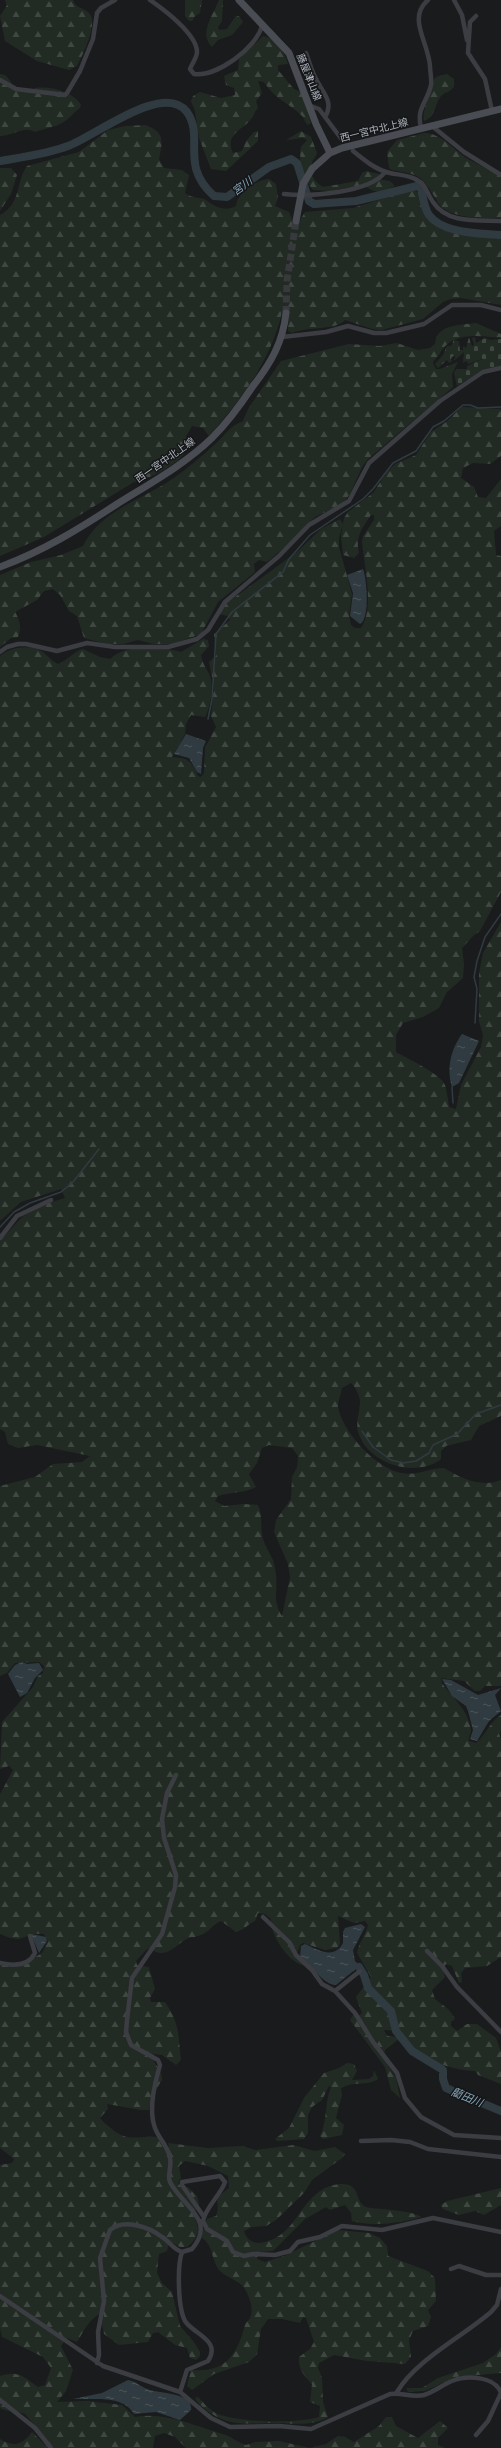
<svg xmlns="http://www.w3.org/2000/svg" width="501" height="2448" font-family="Ubuntu,'Noto Sans JP',sans-serif">
<style>
.forest{fill:url(#forest-firs);fill-rule:evenodd}
.cemetery{fill:url(#cemetery-stones)}
.water{fill:url(#water-ripples)}
.lines{fill:none;stroke-linecap:round;stroke-linejoin:round}
.stream{stroke:#303b41;stroke-width:1.5}
.river{stroke:#303b41;stroke-width:8}
.secondary-tunnel{stroke:#37393d;stroke-width:7;stroke-dasharray:7 3.5;stroke-linecap:butt}
.minor{stroke:#3b3d42;stroke-width:4.5}
.secondary{stroke:#494c52;stroke-width:7}
.secondary-bridge{stroke:#494c52;stroke-width:7}
.labels{text-anchor:middle;dominant-baseline:central;stroke-width:3;stroke-linejoin:round;paint-order:stroke}
.street-label{font-size:10px;fill:#adb3bc;stroke:#151618}
.water-label{font-size:11px;font-style:italic;fill:#84a4b7;stroke:#151618}
</style>
<defs>
<pattern id="forest-firs" width="22" height="20" patternUnits="userSpaceOnUse"><rect width="22" height="20" fill="#222b23"/><path d="M5 1l3.5 6h-7zM16 11l3.5 6h-7z" fill="#3f4741"/></pattern>
<pattern id="cemetery-stones" width="16" height="16" patternUnits="userSpaceOnUse"><rect width="16" height="16" fill="#222b23"/><path d="M2 7V4a2 2 0 0 1 4 0v3zM10 15v-3a2 2 0 0 1 4 0v3z" fill="#3f4741"/></pattern>
<pattern id="water-ripples" width="26" height="14" patternUnits="userSpaceOnUse"><rect width="26" height="14" fill="#303b41"/><path d="M2 4q2-2 4 0t4 0M15 11q2-2 4 0t4 0" fill="none" stroke="#4b555a"/></pattern>
</defs>
<rect width="100%" height="100%" fill="#1a1b1d"/>
<path class="forest" d="M5 0H73C76 9 83 7 89 13 99 22 82 57 77 66L69 70 37 61 5 41 0 16 7 5Z
M185 0H202L200 13 195 16 192 21H189L185 16Z
M219 0H223L222 21 218 27 219 30 227 29 235 17 239 16 243 22 232 35 218 40 212 47C198 33 214 14 219 0Z
M263 36C276 38 285 53 288 64L278 65V70L294 89 301 92 311 123 308 125C304 122 305 118 301 115 286 101 276 100 264 82L258 81 262 93 256 101 258 108C254 112 254 116 251 119 243 130 224 134 233 153L242 151 246 141 254 132 258 131V141L226 171 211 169 199 138 195 111 191 101 193 96 200 92 221 98 235 95 234 88 226 85 224 76 238 70 239 59Z
M0 74 5 75C11 80 14 90 22 92 28 93 31 89 36 88 51 86 73 92 81 105 80 109 78 109 75 112 60 128 55 125 35 132 25 125 12 136 0 136Z
M447 74 454 79C454 82 455 86 453 88 450 92 445 92 442 95 434 103 437 116 424 121 421 116 432 83 435 78 439 75 443 75 447 74Z
M145 125C165 132 163 141 159 159L164 168 182 170 189 175 185 193C193 199 201 197 206 200 215 207 225 212 236 206 237 193 256 180 269 179L276 184 278 198 275 206 289 212 293 222H299L305 212 353 208 411 190C427 191 419 210 429 219 448 234 478 235 501 237V305L461 298 450 299 443 302 423 319 382 330 372 329 345 320C335 331 309 326 292 333L288 331 289 312H282C271 361 241 399 209 436L203 428 192 426 186 436C188 441 189 446 186 451 180 463 146 481 134 482L44 537 0 556V215C22 203 15 183 27 166L79 152 108 130 125 126Z
M301 131 311 137 317 153C316 157 313 159 312 162 308 174 314 181 323 187L358 181 362 173 366 171 379 174 382 180 390 181 395 186C378 193 378 194 363 185L331 191 313 190C304 180 298 161 301 147L307 140 303 138 286 140Z
M424 133C442 133 454 151 468 159 479 165 490 170 501 177V218C484 218 461 219 446 210 441 208 438 203 436 199 421 175 420 175 392 170L389 168 387 152 397 140Z
M0 168H11L17 175 11 194 0 211Z
M476 323 501 334V338C479 336 453 331 440 353 438 357 434 359 433 363L436 369H440L458 362 452 374 453 387 368 459 362 467 350 494 342 504 315 517 286 546 267 562 259 560 254 564 255 572 218 602 201 634 172 644H153L138 640 123 644H106L84 638 77 616 69 611 60 595 53 589 44 591 37 600 15 612C20 620 22 628 18 637L11 638 0 647V575L31 562 61 555 83 546C100 510 145 499 175 477 188 468 201 457 213 446 224 437 229 426 243 421L248 409 281 361 349 344 380 346 397 343 418 350 430 348 435 344C436 324 461 325 476 323Z
M462 407 501 409V456L490 464 473 463 463 468 461 478 474 487 478 497 486 498 501 479V526L494 531 496 555 501 556V892L480 931 474 935 462 948 464 964 463 978 447 992 439 1008 423 1017 403 1023 396 1035V1052C408 1059 441 1074 445 1085 447 1092 448 1100 449 1107L456 1109 461 1085 481 1047 483 1035 479 1021V973L483 953 501 922V1416L479 1426 471 1440 446 1446 441 1451V1459C417 1478 372 1465 360 1437 350 1416 371 1405 351 1383L342 1388C341 1394 338 1401 338 1406 341 1431 377 1469 401 1473 419 1476 428 1468 444 1468 461 1478 481 1488 501 1480V1686H485L480 1691H475L464 1681 441 1678 442 1683C453 1699 468 1709 471 1730 471 1734 468 1736 469 1741L476 1743C486 1735 490 1721 501 1715V1730L499 1733 501 1740V1957L487 1966 465 1968 461 1973 462 1982 459 1983 452 1966 446 1964 443 1969 445 1977 432 1990 435 1999C445 2008 448 2006 455 2019L451 2022V2026L457 2031 467 2024H477L496 2038 501 2052V2084L478 2075 475 2071C448 2070 412 2057 401 2031L384 2030C388 2040 391 2035 400 2038L385 2050 383 2058 396 2078 400 2098 391 2090 385 2067 350 2020 353 2015H360L362 2013 356 1997 371 1977 357 1953C359 1942 366 1935 368 1925L365 1921 354 1923 338 1916 340 1944 337 1948 325 1950 303 1943 300 1945 297 1953 306 1966C290 1965 269 1934 271 1919L265 1914 258 1913 255 1921C248 1924 244 1930 236 1932L221 1921C213 1924 209 1932 201 1935 197 1937 192 1937 189 1938 176 1943 166 1962 150 1948L146 1950 136 1961 137 1965 149 1967 155 1989 150 1998 151 2002H165C180 2023 178 2036 181 2060L176 2065 162 2055 153 2054 152 2058 161 2073 162 2080 152 2096 149 2110H141L107 2104 108 2109 100 2118C104 2123 108 2126 112 2129 129 2143 137 2135 157 2137L166 2148 169 2147 168 2143 208 2148 242 2146 256 2150 293 2145 315 2151 335 2147 345 2154 342 2158 312 2180 304 2193 276 2220 266 2226 252 2227 244 2231C246 2238 251 2243 259 2243 293 2239 296 2208 320 2191 326 2187 332 2185 339 2184 365 2182 351 2206 371 2208 381 2209 415 2211 421 2217 401 2223 372 2227 352 2221L351 2213 345 2205 330 2210 326 2207 305 2219 273 2251 259 2252 257 2259 265 2262 284 2256 338 2230 369 2233 380 2238 387 2246 388 2256 428 2271 435 2278 436 2301 428 2310 431 2317 428 2326 413 2331 409 2340 411 2357 405 2364 367 2361 334 2355 319 2363 318 2368 322 2378 323 2402 328 2417C310 2427 295 2423 276 2423 249 2423 228 2428 205 2409 201 2405 197 2403 195 2398L198 2397C203 2402 208 2408 214 2412 234 2423 297 2424 319 2417L320 2406 310 2402 312 2384C304 2376 298 2369 299 2357L310 2349 314 2342 306 2318 303 2317 300 2323 282 2319H268L261 2329 257 2354 249 2362 214 2374 192 2390 187 2386 191 2370C226 2373 237 2355 245 2325 246 2322 249 2320 250 2318 254 2309 250 2299 246 2291 241 2280 228 2279 220 2271 210 2259 215 2247 201 2237L207 2219 216 2216C222 2200 209 2203 229 2188L228 2176 208 2166 185 2161 179 2166 181 2178 178 2183 183 2188 188 2187 197 2196 199 2204 193 2215C201 2229 199 2237 187 2247H180L173 2243H169L167 2251 159 2254 157 2273 162 2283 172 2292 180 2326 194 2342 200 2352V2356L196 2360 190 2358 187 2348 175 2345 158 2332 153 2333 148 2342 119 2345 104 2334 102 2324 104 2315 101 2313C88 2320 84 2331 77 2342L67 2338 61 2346 73 2370 66 2391 57 2402 88 2401 122 2405 135 2417C164 2411 198 2427 226 2435 233 2438 239 2443 246 2445L255 2442 279 2441 310 2448 326 2444 338 2436 345 2437 354 2442 379 2426 386 2417H392L396 2426 418 2438 440 2421 448 2428 438 2438V2445L445 2448H186L175 2437 164 2433 155 2436 153 2448H54L25 2414C16 2410 9 2413 0 2408V2376C18 2370 23 2376 38 2387L45 2385 51 2368 43 2357 2 2337 0 2328V2165L12 2163 14 2159 0 2148V1965C25 1967 22 1965 42 1953L48 1941 44 1934C21 1932 26 1946 0 1934V1794L13 1770 9 1766 0 1769 2 1722 33 1687 38 1676 43 1673 44 1666 39 1662 15 1663 7 1673 0 1676V1486L35 1477 53 1464 82 1462 90 1456 37 1445 18 1448 8 1444 5 1432 0 1429V1241L22 1217 42 1205 65 1198 61 1189 21 1202 0 1221V656C11 647 30 644 43 652 48 656 52 661 58 664 68 660 73 652 83 649L100 657 110 659C127 643 160 646 181 652L203 639 208 640 209 646 201 655C203 666 207 668 210 676 214 686 210 709 205 717L191 715 186 724 185 734 172 757C189 758 191 761 198 776L201 777 204 773 205 748 216 727 211 716 214 687 209 662 216 656 214 634 230 620 228 616 219 614 224 605 297 552 321 529 340 519 343 524 339 538V547L352 594 349 615 351 625 355 628H361C375 608 364 565 362 542L363 536 374 520V515H371C362 528 355 537 359 553L354 558 343 555 341 536 344 518 348 512 373 493 387 472 395 464 416 455 431 432 446 422ZM269 1445 292 1448 298 1456 297 1467 292 1477 291 1499 276 1520 274 1532 288 1564 290 1577 282 1616C272 1600 278 1591 276 1574 274 1557 270 1556 264 1542 259 1529 264 1519 258 1505L244 1504 224 1506 215 1501 218 1496C231 1492 244 1493 256 1487L249 1474 257 1463 262 1448Z
M347 2063 354 2064 357 2071 352 2080 369 2079 373 2076 374 2070 378 2079C367 2087 351 2080 341 2089L342 2095 336 2118 344 2125 342 2135 323 2139 320 2136C328 2120 324 2104 331 2087L329 2086 322 2100 312 2107 308 2115V2133L304 2139 277 2141 275 2139 289 2128 304 2098 324 2073 339 2068Z
M501 2188V2205L484 2215 475 2211 459 2215 443 2209 441 2205 447 2201Z
M501 2347V2373L455 2377 425 2391 408 2392 406 2388H422L438 2378 483 2363 496 2354Z
M32 2432 48 2448H0V2439C15 2448 23 2444 32 2432Z"/>
<path class="cemetery" d="M469 337 472 346 474 345 472 338 475 337 476 343 485 338 490 340 501 339V366L483 370 457 386 454 373 456 369H467V366L485 358 468 364 467 361 463 363 464 352 454 361 455 355 451 358 452 361 449 363 447 360 438 368 435 364 443 355 447 346H451L454 340 459 341 460 351 463 350V346L466 348Z"/>
<path class="water" d="M363 569C367 579 370 619 360 624L350 616 353 593 347 575Z
M186 734 206 741 203 748 201 774 197 772 189 758 174 754Z
M462 1034 479 1041 459 1083 452 1087C446 1069 451 1049 462 1034Z
M22 1662 27 1664 39 1663 43 1670 35 1678 27 1693 20 1697 8 1674 15 1665Z
M442 1679 451 1680 478 1695 501 1688 495 1695 501 1711 489 1721 477 1741 470 1739 473 1730 468 1711 466 1706 452 1696Z
M361 1924 365 1927 353 1950 355 1961 362 1968H357L336 1985C325 1986 310 1964 300 1957L301 1946 305 1944C318 1950 334 1960 343 1943V1932L345 1928Z
M31 1934 46 1937 47 1941 39 1953Z
M128 2380C136 2381 142 2388 150 2390 159 2393 194 2393 191 2410L180 2420 156 2412 134 2414C123 2394 92 2400 73 2399L102 2393Z"/>
<g class="lines">
<path class="stream" d="M208 719 212 699 216 634 232 612 283 572 289 559 310 535 363 499 373 489 393 463 416 451 433 427 444 421 463 405H470L478 408 501 407
M475 1023 477 989 474 977 477 961 485 937 501 914
M452 1087 453 1103
M0 1227 14 1212 30 1203 61 1192 73 1182 99 1149
M362 1431 373 1447 391 1460 403 1463 416 1461 429 1453 433 1445 457 1434 476 1414 501 1405"/>
<path class="river" d="M0 161C23 157 47 154 68 146 94 137 164 81 187 112 205 138 179 165 214 196L227 197 269 167 291 159 297 163 309 201 314 204 356 201 417 186 421 188C423 197 424 208 429 215 443 234 480 233 501 235
M359 1967 364 1975 368 1988 391 2011 396 2031 412 2051 443 2070V2079L446 2088 501 2111"/>
<path class="secondary-tunnel" d="M286 313 287 281 296 221"/>
<path class="minor" d="M150 0C163 9 197 34 197 52 197 58 192 63 190 69L194 74C217 77 256 48 262 26
M454 0 462 15 467 40
M476 16 470 22 468 53 485 79 492 111
M306 53C309 61 311 69 315 77 321 91 335 101 325 117
M0 80 16 89 65 95 67 93 80 71 93 39 97 13 101 8 115 0
M311 106 319 109 343 141
M432 126 464 152 501 175
M421 128C416 108 427 103 431 85 432 79 430 72 430 66 428 41 407 18 428 0
M353 151C364 160 376 170 390 173 399 175 409 175 417 180 426 184 427 194 433 202 447 224 478 220 501 221
M284 194C308 197 370 193 385 172
M282 337 326 332 348 326 374 333H386L424 324 452 305H481L501 310
M0 652 7 647 18 644H26L57 651 87 643 115 647H168L197 639 208 630 225 602 279 556 309 525 349 501 369 463 440 401 483 372 501 368
M0 1238 17 1216 51 1200
M263 1917 289 1942 296 1955 312 1970 322 1984 335 1991 355 2013 373 2042 397 2073 405 2098 421 2117 454 2135 501 2138
M427 1951 442 1966 457 1987 501 2032
M0 1963C13 1966 28 1967 35 1953L30 1936
M335 1991 360 1971
M361 2141 391 2140 410 2142 428 2149 501 2157
M203 2221C205 2208 222 2193 225 2182L220 2176 182 2182V2185L204 2217
M200 2222 203 2221 207 2229 227 2241 233 2252 244 2256 253 2254 275 2255 290 2251 298 2242 320 2237 342 2226 382 2230 433 2218 501 2232
M451 2269 459 2266 486 2275H501
M0 2296 103 2366 180 2392 211 2418 230 2427 279 2426 311 2429 390 2394C402 2392 412 2398 424 2395 434 2392 442 2385 452 2381 467 2375 495 2376 501 2393L488 2421 476 2435
M97 2363 99 2355 98 2332 104 2301 100 2258 110 2230C124 2218 149 2227 162 2237 169 2241 174 2250 182 2252L192 2249C217 2220 182 2206 170 2182 167 2176 172 2166 170 2158 168 2146 159 2139 155 2128 148 2109 155 2083 160 2065L158 2060 131 2045 126 2032 127 2020 132 1978 162 1934 175 1887 176 1875 164 1838 162 1819 167 1793 176 1775
M180 2392 187 2370 208 2361C222 2340 193 2334 185 2321 178 2308 177 2266 182 2252
M397 2392C416 2360 462 2337 491 2312L497 2305 501 2289
M0 2400 35 2428 51 2448"/>
<path class="secondary" d="M239 0 289 53 316 124 330 153
M312 169 330 153 342 148 501 109
M0 567C43 551 79 529 117 504 149 484 184 465 212 438 227 423 241 404 253 386 271 363 283 342 286 313"/>
<path class="secondary-bridge" d="M296 221 303 184 312 169"/>
</g>
<g class="labels">
<g class="street-label">
<text transform="translate(309 77) rotate(68)">藤屋津山線</text>
<text transform="translate(374 130) rotate(-14)">西一宮中北上線</text>
<text transform="translate(165 460) rotate(-35)">西一宮中北上線</text>
</g>
<g class="water-label">
<text transform="translate(242 186) rotate(-36)">宮川</text>
<text transform="translate(467 2097) rotate(22)">藺田川</text>
</g>
</g>
</svg>
